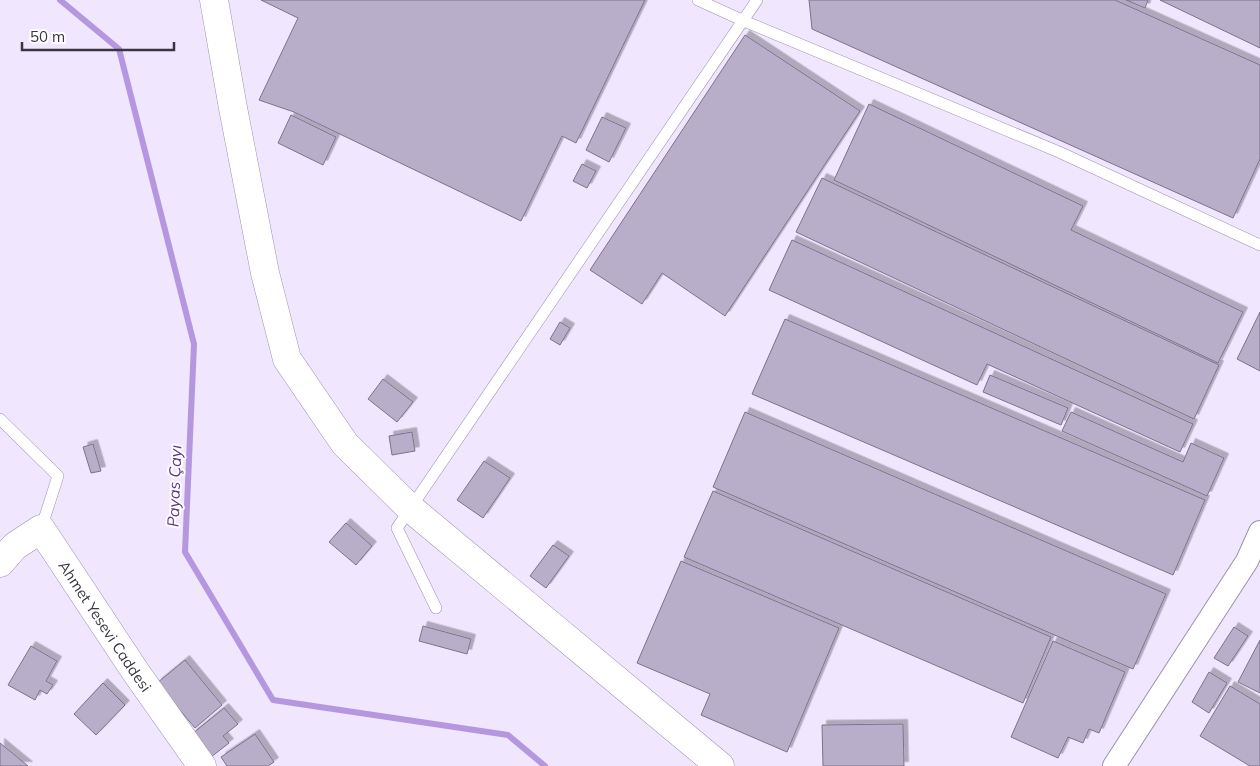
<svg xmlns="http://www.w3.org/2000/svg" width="1260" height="766" font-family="Mulish,sans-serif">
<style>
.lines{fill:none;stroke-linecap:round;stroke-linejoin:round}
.stream{stroke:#b497de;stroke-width:6}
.building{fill:#b9aeca;stroke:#7c728c;filter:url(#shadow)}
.service-casing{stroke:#9b91ac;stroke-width:12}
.minor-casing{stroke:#9b91ac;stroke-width:24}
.tertiary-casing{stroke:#9b91ac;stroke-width:29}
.service{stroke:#fff;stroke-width:11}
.minor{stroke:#fff;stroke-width:22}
.tertiary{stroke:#fff;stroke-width:28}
.labels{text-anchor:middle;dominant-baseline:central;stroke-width:4;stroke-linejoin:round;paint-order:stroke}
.street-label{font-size:15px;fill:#393540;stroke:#fff}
.water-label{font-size:16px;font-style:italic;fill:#5e378b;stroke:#fff}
</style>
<defs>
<filter id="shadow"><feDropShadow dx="4.5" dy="-4.5" stdDeviation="0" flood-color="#0004"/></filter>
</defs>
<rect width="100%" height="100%" fill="#f0e7ff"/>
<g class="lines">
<path class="stream" d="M60 0 119 49 194 344 185 552 273 700 508 735 545 766"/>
</g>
<path class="building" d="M261 0H645L576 143 562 136 521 221 294 112 259 100 298 18Z
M809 0H1115L1260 65V159L1233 218 812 29Z
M1126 0H1148L1145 8Z
M1160 0H1260V48Z
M745 35 860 111 725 316 662 273 642 304 590 270Z
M869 104 1083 206 1071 230 1243 312 1218 363 834 180Z
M291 115 336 137 323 165 278 143Z
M602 117 626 128 609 162 586 150Z
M582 164 596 171 587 188 573 181Z
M822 178 1219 365 1194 419 796 232Z
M792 240 1193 424 1180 452 987 364 977 385 769 290Z
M1260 312V371L1237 359Z
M785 319 1205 500 1173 575 752 394Z
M560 322 570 328 560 345 550 339Z
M990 375 1068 408 1061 425 983 392Z
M383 379 413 402 397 422 368 399Z
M745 412 1166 594 1133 669 713 487Z
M1071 412 1183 462 1191 443 1224 458 1207 496 1062 431Z
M412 432 415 451 392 455 389 436Z
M93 444 101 471 91 473 83 447Z
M484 461 510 478 483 518 457 500Z
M713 491 1051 637 1023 703 684 557Z
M346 523 372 546 356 565 329 542Z
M553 545 569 556 546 588 530 576Z
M681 561 839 628 787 752 701 715 710 694 637 663Z
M423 626 471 639 467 654 419 641Z
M1234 627 1248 636 1228 666 1214 658Z
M1260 640V693L1238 682Z
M1053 641 1125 672 1099 733 1089 729 1083 743 1068 737 1058 758 1011 737Z
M31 646 57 661 46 681 53 685 47 694 40 690 35 700 8 685Z
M185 660 222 705 195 728 157 683Z
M1209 672 1227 683 1209 713 1192 702Z
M103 683 125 705 96 735 74 714Z
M1230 686 1260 704V766H1250L1200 736Z
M224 708 238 724 223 736 229 743 211 757 192 734Z
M903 724 904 766H823L822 725Z
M255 734 274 762 268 766H227L221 757Z
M0 743 28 766H0Z"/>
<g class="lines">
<defs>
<path id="service" d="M698 0 744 21 1059 152 1260 245
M0 419 58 476 41 529
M436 608 397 528 757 0"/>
<path id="minor" d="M1114 766 1247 561 1260 532"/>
<g id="tertiary">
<path d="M214 0 233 108 265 273 287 359 345 444 410 508 720 766"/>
<path id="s1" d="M0 563 15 546 41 529 135 671 202 766"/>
</g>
</defs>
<use href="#service" class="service-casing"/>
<use href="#minor" class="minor-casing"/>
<use href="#tertiary" class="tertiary-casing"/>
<use href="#service" class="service"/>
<use href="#minor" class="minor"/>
<use href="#tertiary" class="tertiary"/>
</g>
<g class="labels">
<g class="street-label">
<text stroke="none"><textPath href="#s1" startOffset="170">Ahmet Yesevi Caddesi</textPath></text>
</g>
<g class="water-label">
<text transform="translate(174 486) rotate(-88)">Payas Çayı</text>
</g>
</g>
<path d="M22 42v8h152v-8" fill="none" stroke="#393540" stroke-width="2.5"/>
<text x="30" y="42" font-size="15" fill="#393540" stroke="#ffffff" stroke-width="4" paint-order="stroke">50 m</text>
</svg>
